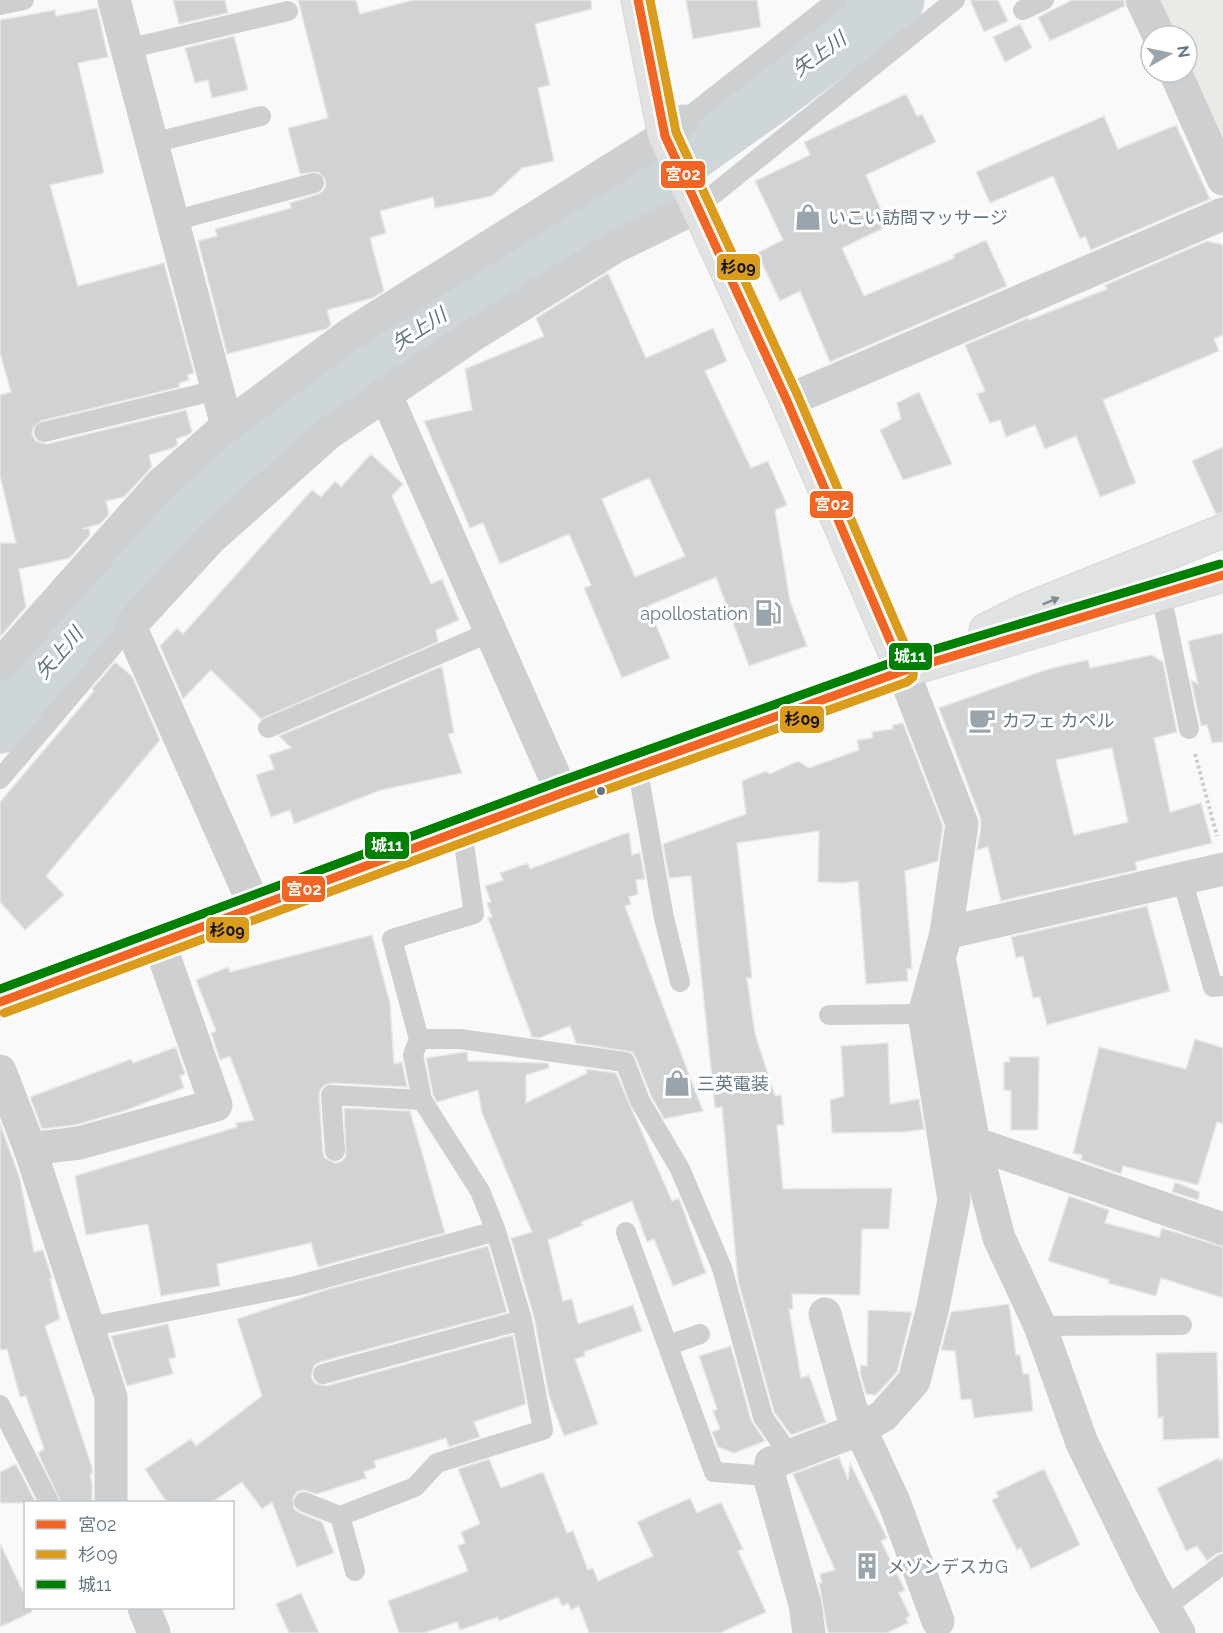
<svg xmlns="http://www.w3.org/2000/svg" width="1223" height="1633" font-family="Raleway,'Noto Sans JP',sans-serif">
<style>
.green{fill:#e8ebe6}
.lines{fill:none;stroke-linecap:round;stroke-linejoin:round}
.river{stroke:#ced6d9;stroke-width:63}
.building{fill:#d0d2d3;stroke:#e8e8e8;stroke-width:1.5;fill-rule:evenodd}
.secondary-casing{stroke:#d5d6d7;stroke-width:35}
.primary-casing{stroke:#d5d6d7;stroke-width:35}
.path{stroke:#cbcccd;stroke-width:4;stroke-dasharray:3 3;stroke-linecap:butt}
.lane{stroke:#cecfd0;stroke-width:20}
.street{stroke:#cecfd0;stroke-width:33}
.secondary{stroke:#e1e2e2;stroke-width:33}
.primary{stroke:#e1e2e2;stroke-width:33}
.bus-1-casing{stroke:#fff;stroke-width:14}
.bus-2-casing{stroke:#fff;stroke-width:14}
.bus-3-casing{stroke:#fff;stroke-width:14}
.bus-1{stroke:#f26522;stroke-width:9}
.bus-2{stroke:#da9c1a;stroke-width:9}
.bus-3{stroke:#008000;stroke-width:9}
.oneway{fill:#7e8c96}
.bus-dot{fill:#657683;stroke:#fff;stroke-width:2}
.labels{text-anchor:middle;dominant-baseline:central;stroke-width:6;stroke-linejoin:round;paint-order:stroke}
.poi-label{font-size:18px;fill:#657683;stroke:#fff;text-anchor:start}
.water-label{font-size:20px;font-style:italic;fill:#60757c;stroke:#fff}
.line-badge{stroke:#fff;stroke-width:2}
.badge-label{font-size:16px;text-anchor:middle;font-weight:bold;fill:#fff}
.pale-badge-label{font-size:16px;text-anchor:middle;font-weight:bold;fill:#111}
</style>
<rect width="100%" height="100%" fill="#f9f9f9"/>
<path class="green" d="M1154 0H1223V151L1187 72V36H1170Z"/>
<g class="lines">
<path class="river" d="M0 722 72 636 266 436 351 372 636 188 774 90 893 0"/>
</g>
<path class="building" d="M173 0H225L228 13 179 24Z
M298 0H356L360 14 413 0H591L592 9 535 24 550 85 538 88 554 161 522 168 492 196 435 208 433 197 380 211 386 233 370 238 384 291 373 298 327 310 331 325 326 329 227 354 198 241 217 236 215 229 291 208 290 203 318 194 323 191 326 186 325 179 318 172 300 174 288 128 328 118Z
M686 0H757L761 27 693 39Z
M970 0H998L1008 21 984 32Z
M1072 0H1124L1125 6 1050 41 1038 17Z
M97 8 108 57 78 63 104 173 50 185 78 286 164 263 194 373 187 375 189 380 179 383 180 387 41 421 33 428 32 434 36 441 47 444 186 410 192 432 188 435 176 439 178 444 173 448 149 455 152 467 124 497 106 501 109 514 100 524 82 529 89 528 90 535 70 558 19 569 26 607 0 637V543H16L0 476V395L11 392 0 353V20L55 10 56 16Z
M1020 24 1032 48 1005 62 993 37Z
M234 36 248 90 212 98 208 80 195 83 185 48Z
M906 94 917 116 922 114 936 142 866 175 888 226 842 248 864 296 954 258 953 255 986 240 1007 286 830 362 800 291 780 301 757 253 783 240 755 181 810 155 804 142Z
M1104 116 1118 149 1176 125 1210 199 1091 250 1085 236 1080 239 1053 176 990 203 976 172Z
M1207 241 1223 245V335L1214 339 1219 351 1103 400 1136 483 1100 497 1076 436 1045 449 1035 425 1006 437 1000 420 990 423 977 394 985 391 965 345 1028 318 1029 320 1107 289 1105 285Z
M608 273 646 358 713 328 727 361 705 371 751 468 768 461 787 505 775 510 790 601 807 646 749 666 716 577 648 606 670 658 622 678 584 588 591 585 569 534 500 564 483 523 470 528 424 421 472 410 465 369 544 336 536 318ZM649 478 685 556 635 577 602 499Z
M919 392 952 464 903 480 880 430 901 419 897 403Z
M1223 447V513L1216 514 1192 461Z
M371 454 403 484 392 496 431 584 442 579 459 620 436 630 438 642 261 719 211 670 183 699 160 646 177 628 183 634 312 490 321 497 335 481 341 487Z
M1223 633V742L1212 743 1207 725 1201 726 1191 680 1198 684 1188 641Z
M1152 655 1163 662 1177 732 1154 738 1170 812 1201 803 1212 843 1135 862 1137 870 1001 901 988 847 977 850 981 827 980 817 939 708 1048 669 1088 660 1090 668ZM1112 748 1128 822 1074 835 1056 760Z
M115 662 132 676 160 740 46 876 64 895 25 930 0 902V802L94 691 92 689Z
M442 666 454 733 448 734 462 773 381 790 294 824 290 810 271 817 256 775 274 769 269 755 291 748 279 736Z
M903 723 943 826 938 861 905 871 912 969H907L908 981 866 984 858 881 843 883 818 882 819 831 737 843 752 978H747L755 1034 775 1096 781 1095 784 1125H777L783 1189 892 1188 889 1229H862L860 1295 792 1294 793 1309H789L801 1378 809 1375 826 1422 791 1435 774 1412 738 1281 722 1107 715 1108 691 876 669 878 663 844 746 814 742 781 766 771 770 774 798 761 809 768 859 750 857 740 873 738 872 732 893 729 892 725Z
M629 832 632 855 640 852 645 879 636 880 638 894 629 897 631 904 625 906 703 1111 664 1119 651 1096 636 1058 632 1052 576 1043 570 1026 539 1038 532 1037 488 918 492 917 487 903 491 902 485 886 503 880 500 873 528 863 530 869Z
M1147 906 1170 991 1047 1025 1040 997 1033 998 1023 956 1016 958 1011 937Z
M372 935 390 1003 394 1064 402 1062 407 1087 332 1083 325 1085 320 1090 319 1096 323 1152 325 1158 335 1163 342 1161 346 1156 344 1108 410 1111 445 1233 318 1267 311 1243 217 1264 220 1286 161 1296 148 1224 86 1235 75 1176 237 1127 236 1123 254 1120 230 1056 220 1060 211 1033 216 1031 196 980 228 967 230 972Z
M1195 1039 1223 1048V1124L1217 1122 1198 1185 1123 1166 1121 1174 1081 1160 1082 1155 1073 1153 1099 1047 1186 1069Z
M888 1043 890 1104 919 1099 924 1129 905 1132 832 1133 830 1100 844 1096 841 1046Z
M176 1047 185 1074 180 1076 184 1088 124 1111 75 1125 42 1129 30 1097 131 1059 133 1063Z
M465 1052H467L468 1061 548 1063 549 1068 526 1075V1103L587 1073 586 1069 616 1073 672 1201 679 1198 706 1273 673 1286 654 1239 647 1242 632 1201 581 1222 583 1225 548 1240 563 1301 572 1299 578 1324 633 1305 642 1331 584 1352 585 1356 575 1359 598 1424 564 1436 549 1396 534 1317 511 1238 532 1232 482 1113 478 1090 437 1102 433 1095 426 1058Z
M1009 1057H1039L1038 1130H1011V1091L1004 1090V1062H1010Z
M0 1123 20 1179 34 1252 43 1250 52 1278 50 1279 60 1319 45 1326 92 1467V1474L90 1475 92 1484V1503H61L38 1453 44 1449 26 1396 20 1397 7 1349 0 1350Z
M1175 1182 1200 1192 1198 1200 1172 1192Z
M1069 1196 1109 1210 1105 1223 1159 1237 1162 1228 1223 1247V1298L1161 1278 1156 1296 1108 1283 1109 1280 1048 1261Z
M488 1246 507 1312 320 1362 314 1366 311 1377 315 1383 326 1386 513 1335 526 1404 474 1422 480 1437 449 1447 446 1438 374 1461 376 1467 364 1472 366 1478 317 1494 303 1490 297 1492 293 1498 294 1509 300 1513 322 1522 334 1553 297 1567 272 1502 262 1509 242 1482 211 1503H167L145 1469 191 1439 196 1446 262 1396 237 1319 325 1290Z
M1009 1304 1016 1355H1020L1023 1374H1029L1033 1411 974 1418 971 1399 961 1400 955 1351 941 1350 951 1312Z
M868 1310 912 1312 897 1372 876 1395 866 1394 860 1372 861 1365 867 1366Z
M168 1324 176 1357 169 1359 173 1374 127 1386 111 1336Z
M731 1346 751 1420 765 1441 734 1453 718 1447 712 1432 720 1429 713 1411 717 1409 699 1356Z
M1217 1352 1219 1438 1163 1440V1417L1158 1418 1156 1353Z
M839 1457 848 1480 850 1463 887 1538 881 1541 905 1590 899 1593 910 1616 906 1618 908 1623 887 1633H829L827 1629 819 1583H822L820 1574 835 1570 793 1474Z
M1219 1458V1461L1223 1459V1552L1216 1554 1207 1561 1197 1546 1186 1551 1157 1488Z
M489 1459 501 1488 543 1472 567 1533 573 1531 588 1570 593 1568 598 1581 653 1556 637 1522 690 1498 697 1513 721 1502 743 1549 738 1551 766 1612 720 1633H589L579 1606 571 1610 568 1603 562 1606 558 1597 499 1621 498 1617 460 1630 457 1622 424 1633H399L388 1601 468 1571 458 1546 465 1543 461 1532 480 1524 458 1469Z
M16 1464 36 1503H0V1472Z
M1044 1469 1080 1545 1031 1569 1021 1548 1017 1550 992 1500 998 1497 996 1492Z
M0 1543 26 1598V1608H30L32 1612 0 1627Z
M301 1593 319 1633H289L276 1604Z"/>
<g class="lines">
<defs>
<path id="secondary" d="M638 0 665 136 787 401 903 671"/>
<path id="primary" d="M986 630 1026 610 1223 531
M0 1002 562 793 903 671 1223 575"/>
</defs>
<use href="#secondary" class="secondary-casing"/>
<use href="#primary" class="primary-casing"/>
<path class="path" d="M1195 754 1217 836"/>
<path class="lane" d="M0 5 24 0
M1023 10 1044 0
M127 49 288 11
M683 121 837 0
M152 143 261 116
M699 206 955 0
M173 221 314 183
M44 432 217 390
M1161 594 1189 729
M268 728 490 632
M637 766 664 918 680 982
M0 779 130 626
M1182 879 1213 987 1223 986
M829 1015 924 1014
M419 1039 392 939 474 914 462 830
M335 1151 331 1095 422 1100
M626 1232 714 1472 769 1476
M1040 1326 1182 1325
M89 1327 296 1286 496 1231
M669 1345 700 1334
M323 1374 522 1320
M0 1405 49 1502
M304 1502 340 1516 355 1571
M340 1516 415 1487 437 1463 543 1430 522 1320 496 1231 480 1191 422 1100 413 1055 419 1039H460L625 1062 640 1101 680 1169 722 1268 763 1417 791 1457
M1166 1607 1223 1564"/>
<path class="street" d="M114 0 227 426
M1142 0 1159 36
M1175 72 1223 179
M385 393 562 793
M787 401 1223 214
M0 665 160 485 227 426 350 334 665 136 683 121
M255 907 130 626 210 539 329 433 473 335 615 247 699 206
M946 933 1223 869
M941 967 974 1143 999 1238 1040 1326 1082 1443 1151 1584 1179 1633
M0 1071 30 1149 111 1397V1502
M974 1143 1223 1229
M30 1149 79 1143 216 1105 159 942
M825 1314 851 1409 894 1502 938 1621
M144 1608 154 1633
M809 1633 805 1604 769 1476 771 1463 860 1429 883 1416 914 1381 933 1307 954 1200 924 1014 946 933 962 824 903 671"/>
<use href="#secondary" class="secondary"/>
<use href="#primary" class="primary"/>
<defs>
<path id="bus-1" d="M638 0 665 136 787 401 903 671
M0 1002 562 793 903 671 1223 575"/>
<path id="bus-2" d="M4 1013 566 804 907 682 913 677 914 666 798 396 676 132 650 0"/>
<path id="bus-3" d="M0 989 558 782 899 660 1220 564"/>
</defs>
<use href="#bus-1" class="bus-1-casing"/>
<use href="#bus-2" class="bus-2-casing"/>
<use href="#bus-3" class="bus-3-casing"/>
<use href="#bus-1" class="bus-1"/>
<use href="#bus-2" class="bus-2"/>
<use href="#bus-3" class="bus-3"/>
</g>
<defs><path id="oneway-solid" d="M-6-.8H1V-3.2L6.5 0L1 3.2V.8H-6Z" transform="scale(1.5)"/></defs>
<use class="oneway" href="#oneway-solid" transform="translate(1051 601) rotate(-22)"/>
<defs>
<symbol id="shop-bare" viewBox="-9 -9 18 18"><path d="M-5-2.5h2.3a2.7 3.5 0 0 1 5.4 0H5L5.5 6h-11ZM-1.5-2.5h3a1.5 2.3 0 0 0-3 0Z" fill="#99a4ac" stroke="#fff" stroke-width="2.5" paint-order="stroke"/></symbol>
<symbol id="fuel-bare" viewBox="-9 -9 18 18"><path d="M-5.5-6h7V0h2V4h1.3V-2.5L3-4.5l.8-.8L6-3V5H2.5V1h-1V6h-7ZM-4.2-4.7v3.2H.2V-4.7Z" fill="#99a4ac" stroke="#fff" stroke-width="2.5" paint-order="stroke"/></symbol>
<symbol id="cafe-bare" viewBox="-9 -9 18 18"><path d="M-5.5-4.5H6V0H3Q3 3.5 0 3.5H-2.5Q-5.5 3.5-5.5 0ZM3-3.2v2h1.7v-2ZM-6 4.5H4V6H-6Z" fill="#99a4ac" stroke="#fff" stroke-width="2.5" paint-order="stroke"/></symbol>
<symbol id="building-bare" viewBox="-9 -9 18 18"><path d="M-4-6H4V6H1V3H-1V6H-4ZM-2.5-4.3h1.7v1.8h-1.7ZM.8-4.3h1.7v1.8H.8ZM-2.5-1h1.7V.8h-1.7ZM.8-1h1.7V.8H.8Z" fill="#99a4ac" stroke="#fff" stroke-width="2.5" paint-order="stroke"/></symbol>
</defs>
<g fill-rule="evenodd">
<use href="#shop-bare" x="789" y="198" width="38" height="38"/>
<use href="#fuel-bare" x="749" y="594" width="38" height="38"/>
<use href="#cafe-bare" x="963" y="701" width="38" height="38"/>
<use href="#shop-bare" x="658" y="1064" width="38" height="38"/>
<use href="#building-bare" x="848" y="1547" width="38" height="38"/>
</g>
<circle class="bus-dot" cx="601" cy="791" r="5"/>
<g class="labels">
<g class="poi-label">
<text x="828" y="217">いこい訪問マッサージ</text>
<text x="748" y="613" text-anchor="end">apollostation</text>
<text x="1002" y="720">カフェ カペル</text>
<text x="697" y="1083">三英電装</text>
<text x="887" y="1566">メゾンデスカG</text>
</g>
<g class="water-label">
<text transform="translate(819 54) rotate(-36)">矢上川</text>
<text transform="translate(419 329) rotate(-33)">矢上川</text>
<text transform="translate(59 653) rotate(-49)">矢上川</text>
</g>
</g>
<g class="line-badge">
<rect x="660" y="160" width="46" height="29" rx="6" fill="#f26522"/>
<rect x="716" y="253" width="45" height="28" rx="6" fill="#da9c1a"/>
<rect x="809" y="490" width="45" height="29" rx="6" fill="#f26522"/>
<rect x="888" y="642" width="45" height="29" rx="6" fill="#008000"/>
<rect x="779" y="705" width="46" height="29" rx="6" fill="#da9c1a"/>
<rect x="364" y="831" width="46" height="29" rx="6" fill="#008000"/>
<rect x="281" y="875" width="45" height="28" rx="6" fill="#f26522"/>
<rect x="205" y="916" width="45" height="28" rx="6" fill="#da9c1a"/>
</g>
<g class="badge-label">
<text x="683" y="180">宮02</text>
<text x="832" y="510">宮02</text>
<text x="910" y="662">城11</text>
<text x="387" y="851">城11</text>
<text x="304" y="895">宮02</text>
</g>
<g class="pale-badge-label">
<text x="738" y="273">杉09</text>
<text x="802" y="725">杉09</text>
<text x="227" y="936">杉09</text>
</g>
<rect x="24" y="1501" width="210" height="108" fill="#ffffff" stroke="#c1c8cd" stroke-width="1.5"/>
<rect x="36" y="1520" width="30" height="9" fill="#f26522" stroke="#c1c8cd" stroke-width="1.5"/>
<text x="78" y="1531" font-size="18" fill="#657683">宮02</text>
<rect x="36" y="1550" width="30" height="9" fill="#da9c1a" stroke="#c1c8cd" stroke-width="1.5"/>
<text x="78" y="1561" font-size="18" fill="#657683">杉09</text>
<rect x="36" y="1580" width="30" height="9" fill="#008000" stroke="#c1c8cd" stroke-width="1.5"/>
<text x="78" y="1591" font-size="18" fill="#657683">城11</text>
<g transform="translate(1169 54) rotate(81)"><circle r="28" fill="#ffffff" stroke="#c1c8cd" stroke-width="1.5"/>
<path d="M0-4.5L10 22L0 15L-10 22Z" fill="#99a4ac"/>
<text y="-9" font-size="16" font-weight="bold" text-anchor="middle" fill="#657683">N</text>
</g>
</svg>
